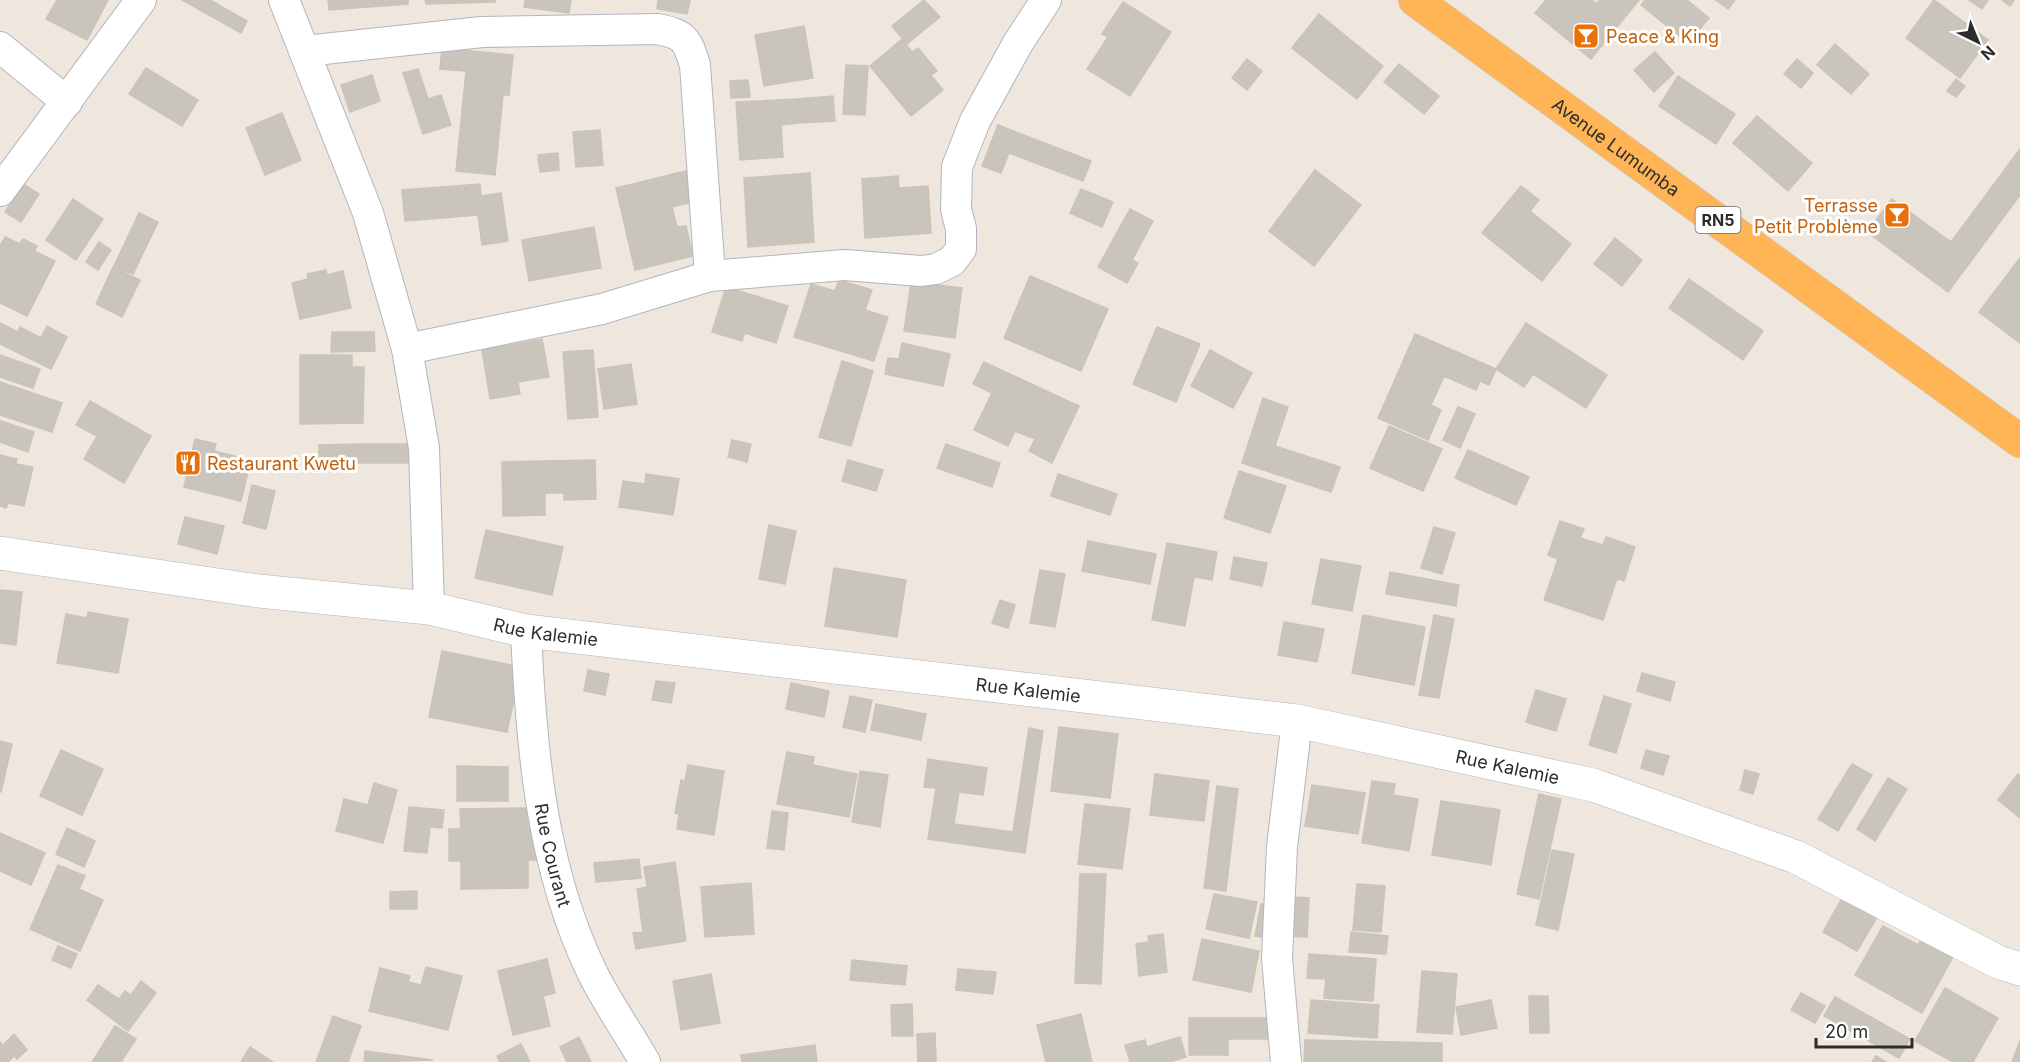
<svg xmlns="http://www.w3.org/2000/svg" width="2020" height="1062" font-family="Inter,sans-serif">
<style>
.building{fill:#cac5bc;stroke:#cbc3b6;stroke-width:1.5}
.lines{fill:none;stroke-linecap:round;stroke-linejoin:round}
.minor-casing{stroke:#b1b5c1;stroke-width:32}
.tertiary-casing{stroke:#b1b5c1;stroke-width:34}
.trunk-casing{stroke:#c8c8c8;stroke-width:34}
.minor{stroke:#fff;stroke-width:30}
.tertiary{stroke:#fff;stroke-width:33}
.trunk{stroke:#ffb556;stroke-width:33}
.labels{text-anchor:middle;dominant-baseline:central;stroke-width:6;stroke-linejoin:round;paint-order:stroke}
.shield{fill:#fff;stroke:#6b6b6b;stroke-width:1.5}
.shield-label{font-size:16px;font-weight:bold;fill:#2c2c2c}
.food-label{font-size:18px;fill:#c56008;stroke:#fff;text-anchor:start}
.street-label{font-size:18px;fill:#2c2c2c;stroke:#fff}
</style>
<rect width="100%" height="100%" fill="#efe7dd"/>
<path class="building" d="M57 0H108L87 40 46 19Z
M182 0H210L247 21 241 33Z
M328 0H408V4L329 10Z
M425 0H495V2L426 4Z
M525 0H571L569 13 524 7Z
M658 0H690L687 14 657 9Z
M924 0 940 17 907 44 892 26Z
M1546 0H1592L1596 4 1599 0H1639L1591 59 1535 13Z
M1645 0H1687L1709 18 1688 43 1641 5Z
M1716 0H1735L1728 9Z
M1934 0 1988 40 1960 78 1906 38Z
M1969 0H1988L1982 9Z
M2002 0H2014L2010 6Z
M1123 2 1171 32 1130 96 1087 69 1108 37 1102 34Z
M1319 14 1352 41 1326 75 1292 48Z
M804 26 813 78 764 86 755 35Z
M902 39 912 52 918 48 937 71 931 75 943 90 911 116 870 66Z
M1352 41 1383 66 1357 99 1326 75Z
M1835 44 1869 74 1851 94 1817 65Z
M442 48 513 55 509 95H503L495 175 456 171 466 71 440 69Z
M1655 52 1674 73 1654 92 1634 70Z
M1247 59 1262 71 1247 90 1232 78Z
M1797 59 1813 73 1801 88 1784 74Z
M1399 64 1439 96 1424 114 1384 82Z
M846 65 868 66 865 115 843 114Z
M146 68 198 100 182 126 129 94Z
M418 69 428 99 441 95 451 125 423 134 403 73Z
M372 75 380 101 350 112 341 85Z
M1678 76 1735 114 1716 144 1659 106Z
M1956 79 1965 86 1956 97 1947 91Z
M748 80 750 97 731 98 730 81Z
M833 96 835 121 799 123 798 99Z
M798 99 799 123 781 125 783 157 740 160 736 102Z
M282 113 301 160 265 175 246 128Z
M1757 116 1812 163 1788 191 1733 143Z
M998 125 1091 161 1083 181 1009 153 1001 173 982 166Z
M600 130 603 165 576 167 573 132Z
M2020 149V195L1948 292 1867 232 1892 199 1951 242Z
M558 153 559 170 540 172 538 155Z
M1315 170 1361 205 1314 266 1269 231Z
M686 171 693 202 672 207 677 227 686 226 693 256 635 270 616 188Z
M810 173 814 242 748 247 744 178Z
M898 176 899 188 928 186 931 233 865 238 862 179Z
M23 184 39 194 21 222 5 212Z
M480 184 481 196 501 193 508 241 482 245 478 215 405 221 402 190Z
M1521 186 1539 200 1530 211 1571 244 1542 281 1482 233Z
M1081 189 1113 202 1102 227 1070 213Z
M73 199 103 219 76 260 46 240Z
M1130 209 1153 221 1132 260 1138 263 1127 283 1098 267Z
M139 213 158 222 133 274 114 266Z
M594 227 601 268 529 281 522 240Z
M5 237 20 244 23 239 37 246 34 251 55 261 27 316 0 303V246Z
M1615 238 1642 260 1622 286 1594 264Z
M99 242 111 250 98 270 86 262Z
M2020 258V343L1979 312Z
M113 267 140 280 122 317 96 304Z
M326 270 327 275 343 271 351 308 300 319 292 283 308 279 307 274Z
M1030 276 1108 309 1081 371 1004 338Z
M1689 279 1763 331 1743 360 1669 308Z
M839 280 872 290 865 310 888 317 874 361 794 337 811 284 835 291Z
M911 282 962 288 955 338 904 331Z
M726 287 788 306 776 343 745 333 742 341 712 332Z
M0 323 18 332 20 327 41 338 47 326 67 337 51 369 0 344Z
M1526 323 1607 375 1586 408 1533 374 1524 387 1496 369Z
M1157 327 1200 344 1176 402 1133 384Z
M332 332H374L375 351 331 352Z
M1415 334 1496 369 1489 385 1480 381 1476 390 1444 376 1431 405 1441 410 1428 440 1378 418Z
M542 339 549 377 518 382 520 394 490 399 482 350Z
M902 343 950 354 943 386 885 374 888 358 899 359Z
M593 350 598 417 568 419 563 352Z
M1210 350 1252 373 1233 408 1191 386Z
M0 355 40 369 33 388 0 377Z
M300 355H352V367H364L363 423 300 424Z
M842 361 873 371 851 446 819 437Z
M984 362 1079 406 1052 463 1029 451 1035 439 1015 431 1008 446 974 430 992 393 973 384Z
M631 364 637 404 604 409 598 369Z
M0 382 62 403 52 432 0 415Z
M1263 398 1288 407 1275 446 1340 467 1331 492 1242 463Z
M90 401 151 436 124 483 84 459 97 436 76 425Z
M1458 407 1475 414 1460 448 1443 440Z
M1 421 34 432 28 452 0 442Z
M1389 426 1442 449 1423 491 1370 468Z
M195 439 216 444 214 451 251 460 241 501 184 487Z
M732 440 751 444 747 462 728 457Z
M359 444V463L319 464V445Z
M359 444H390V463H359Z
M390 444H414V463H390Z
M946 444 1000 463 992 487 937 468Z
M1468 450 1529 477 1516 505 1455 478Z
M0 455 17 459 16 464 33 467 24 506 8 503 6 508 0 506Z
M595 460 596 499 564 500V493H545V515L503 516 502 462Z
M848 460 883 470 876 491 842 481Z
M1239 471 1286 486 1270 533 1224 518Z
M646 474 679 479 673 515 619 507 623 481 645 484Z
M1058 474 1117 494 1110 515 1051 496Z
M252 485 275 491 266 529 243 523Z
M185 517 224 526 217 554 178 544Z
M1560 521 1584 529 1580 538 1603 545 1606 537 1635 547 1624 581 1617 578 1603 620 1544 600 1558 559 1548 555Z
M769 525 796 531 785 584 759 579Z
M1434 527 1455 533 1442 574 1421 568Z
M486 530 563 547 552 595 475 578Z
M1088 541 1156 554 1150 584 1082 571Z
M1167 543 1217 552 1212 580 1194 577 1185 626 1152 620Z
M1234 557 1267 563 1262 586 1230 579Z
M1321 559 1361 566 1352 611 1312 604Z
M834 568 906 580 897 637 825 626Z
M1040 570 1065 574 1055 627 1030 623Z
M1390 572 1459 585 1456 606 1386 594Z
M0 590 22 592 16 645 0 643Z
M1000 600 1015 605 1008 628 992 623Z
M88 612 128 619 118 673 57 663 66 614 87 618Z
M1363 615 1425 627 1414 685 1352 673Z
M1434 615 1454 619 1439 698 1419 695Z
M1284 622 1324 629 1317 662 1278 655Z
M442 651 521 667 507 732 429 717Z
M588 670 609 674 605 695 584 691Z
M1642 673 1675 682 1670 701 1637 691Z
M656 681 675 683 671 703 652 700Z
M791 683 829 691 824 717 786 709Z
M1536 690 1566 699 1556 731 1526 722Z
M850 696 872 700 865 732 843 727Z
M1604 696 1631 704 1616 753 1589 745Z
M876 704 926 714 921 740 871 730Z
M1059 727 1118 734 1110 798 1051 791Z
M1029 728 1043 731 1025 853 928 839 936 788 924 787 928 759 987 768 983 795 959 792 954 824 1013 832Z
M0 741 12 744 1 792 0 791Z
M61 750 103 769 82 815 40 796Z
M1646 750 1669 756 1663 775 1641 768Z
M787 752 814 757 813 765 857 774 849 817 777 804Z
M1852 764 1872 775 1838 831 1818 819Z
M688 765 724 771 714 835 677 829 679 814 675 813 681 780 685 781Z
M457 766 508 767V801H457Z
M1745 770 1759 774 1753 794 1740 790Z
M860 771 888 775 880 827 852 822Z
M1155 774 1209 781 1204 821 1150 815Z
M2018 774 2020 775V818L1998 800Z
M1888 778 1907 789 1875 841 1857 829Z
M1372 781 1395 784 1393 795 1418 799 1409 851 1362 843Z
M374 783 397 790 383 843 336 831 344 799 368 805Z
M1312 785 1365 793 1358 834 1305 826Z
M1217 786 1238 789 1226 891 1204 888Z
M1539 794 1561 799 1539 899 1517 894Z
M1441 801 1500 810 1491 865 1432 855Z
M1085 804 1130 809 1122 869 1078 864Z
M409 807 444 810 442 828 430 827 427 853 404 851Z
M528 808V828H537L538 860H528V888L461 889V861H449V829H461L460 809Z
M772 811 788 813 784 850 767 848Z
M67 828 95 841 84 867 56 854Z
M0 833 45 853 31 885 0 871Z
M1552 850 1574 854 1558 930 1536 925Z
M639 859 641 878 596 882 594 863Z
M675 862 686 941 636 949 633 933 643 932 637 889 647 887 644 867Z
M58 865 85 876 79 889 103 900 80 951 30 929Z
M1080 874H1106L1101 984 1075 983Z
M751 883 754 934 705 937 701 887Z
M1357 884 1385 886 1381 932 1353 930Z
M417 891V909H390V892Z
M1214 894 1257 902 1249 938 1206 929Z
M1291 897 1309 898 1307 937 1289 936Z
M1842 898 1877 917 1857 951 1823 932Z
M1261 904 1276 907 1270 938 1255 936Z
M1883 926 1918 945 1922 937 1954 955 1922 1013 1855 975Z
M1351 932 1388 936 1386 954 1349 952Z
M1163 934 1167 972 1139 976 1136 944 1149 942 1148 936Z
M1202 939 1259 951 1251 992 1193 980Z
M58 946 77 954 71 968 52 960Z
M1309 954 1376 959 1373 1001 1324 998 1326 979 1307 978Z
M547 959 555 993 543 996 550 1026 513 1035 498 971Z
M852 960 907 966 905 985 850 980Z
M426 967 462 976 448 1030 369 1011 380 968 410 976 408 982 421 985Z
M958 969 996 972 993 994 956 990Z
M1422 971 1457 974 1452 1034 1417 1032Z
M711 974 720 1023 681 1030 673 981Z
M141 981 156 993 128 1031 87 1000 98 985 119 999 125 991 131 995Z
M1945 988 1998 1018 1973 1062H1953L1915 1041Z
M1801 993 1825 1006 1815 1023 1791 1010Z
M1529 996H1548L1549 1033H1530Z
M1835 997 1910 1039 1899 1058 1824 1016Z
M1311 1000 1379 1005 1377 1038 1308 1033Z
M1491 1000 1497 1028 1461 1035 1456 1007Z
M912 1004 913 1036H892L891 1005Z
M1081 1014 1092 1062H1046L1037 1025Z
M333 1016 361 1026 348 1062H316Z
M1189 1018H1270V1039H1228V1055H1189Z
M115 1026 136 1039 121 1062H92Z
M935 1033 936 1062H918L917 1034Z
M14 1034 27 1050 17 1059 4 1044Z
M579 1037 591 1062H567L560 1047Z
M1180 1037 1186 1057 1169 1062H1130L1125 1045 1145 1040 1147 1047Z
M1305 1040 1442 1043V1062H1304Z
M2020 1041V1062H2012Z
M0 1042 13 1057 8 1062H0Z
M521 1044 530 1062H500L497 1056Z
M815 1045 817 1062H742L741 1055Z
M250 1047 273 1062H241Z
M365 1051 433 1060 364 1062Z
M1876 1056 1886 1062H1872Z"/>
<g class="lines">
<defs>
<g id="minor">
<path d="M284 0 368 213 407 349 424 448 429 608"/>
<path d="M0 47 67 102"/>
<path d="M305 51 482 32 658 29C685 35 687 39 695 65L710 276"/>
<path d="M0 191 141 0"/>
<path d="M407 349 602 309 710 276 845 265 921 271 936 269 952 261 961 249V229L956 209 957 167 975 121 1018 43 1046 0"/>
<path id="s1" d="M526 631C531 746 541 867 592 972 607 1003 628 1032 645 1062"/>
<path d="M1286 1062 1277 958 1282 847 1297 721"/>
</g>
<g id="tertiary">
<path id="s2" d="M0 553 259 591 429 608 526 631 1297 721 1593 785 1796 857 1998 962 2020 969"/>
</g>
<g id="trunk">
<path id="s3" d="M1415 0 2020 441"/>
</g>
</defs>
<use href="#minor" class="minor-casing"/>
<use href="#tertiary" class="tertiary-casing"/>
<use href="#trunk" class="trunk-casing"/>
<use href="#minor" class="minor"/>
<use href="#tertiary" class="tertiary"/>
<use href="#trunk" class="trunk"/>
</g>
<defs>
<symbol id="bar-square" viewBox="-11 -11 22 22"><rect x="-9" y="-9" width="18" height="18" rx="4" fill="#e8710a" stroke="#fff"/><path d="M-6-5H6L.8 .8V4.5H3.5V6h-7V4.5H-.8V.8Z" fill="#fff"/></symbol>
<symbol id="restaurant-square" viewBox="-11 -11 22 22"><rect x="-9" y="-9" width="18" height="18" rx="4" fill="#e8710a" stroke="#fff"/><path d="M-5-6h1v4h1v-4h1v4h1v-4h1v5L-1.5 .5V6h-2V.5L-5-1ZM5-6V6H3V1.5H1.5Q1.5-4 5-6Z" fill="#fff"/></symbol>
</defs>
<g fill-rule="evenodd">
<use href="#bar-square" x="1571" y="21" width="30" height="30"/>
<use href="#bar-square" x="1882" y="200" width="30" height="30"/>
<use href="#restaurant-square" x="173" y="448" width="30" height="30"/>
</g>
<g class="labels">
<rect class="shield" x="1695.5" y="207" width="45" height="26" rx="4.5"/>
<g class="shield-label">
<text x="1718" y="220">RN5</text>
</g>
<g class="food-label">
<text x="1606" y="36">Peace &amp; King</text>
<text x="1878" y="205" text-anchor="end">Terrasse<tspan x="1878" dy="21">Petit Problème</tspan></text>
<text x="207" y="463">Restaurant Kwetu</text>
</g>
<g class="street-label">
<text stroke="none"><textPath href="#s3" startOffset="249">Avenue Lumumba</textPath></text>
<text stroke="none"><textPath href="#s2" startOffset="552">Rue Kalemie</textPath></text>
<text stroke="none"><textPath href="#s2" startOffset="1038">Rue Kalemie</textPath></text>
<text stroke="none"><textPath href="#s2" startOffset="1524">Rue Kalemie</textPath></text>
<text stroke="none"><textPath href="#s1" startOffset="226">Rue Courant</textPath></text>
</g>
</g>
<g transform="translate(1978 42) rotate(137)" stroke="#ffffff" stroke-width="4.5" paint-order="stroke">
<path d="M0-4.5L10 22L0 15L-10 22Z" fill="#2c2c2c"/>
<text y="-9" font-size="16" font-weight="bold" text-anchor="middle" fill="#2c2c2c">N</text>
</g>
<path d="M1816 1038v9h96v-9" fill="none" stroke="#2c2c2c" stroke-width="3"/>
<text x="1825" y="1038" font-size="18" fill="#2c2c2c" stroke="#ffffff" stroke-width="4.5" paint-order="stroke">20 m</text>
</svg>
